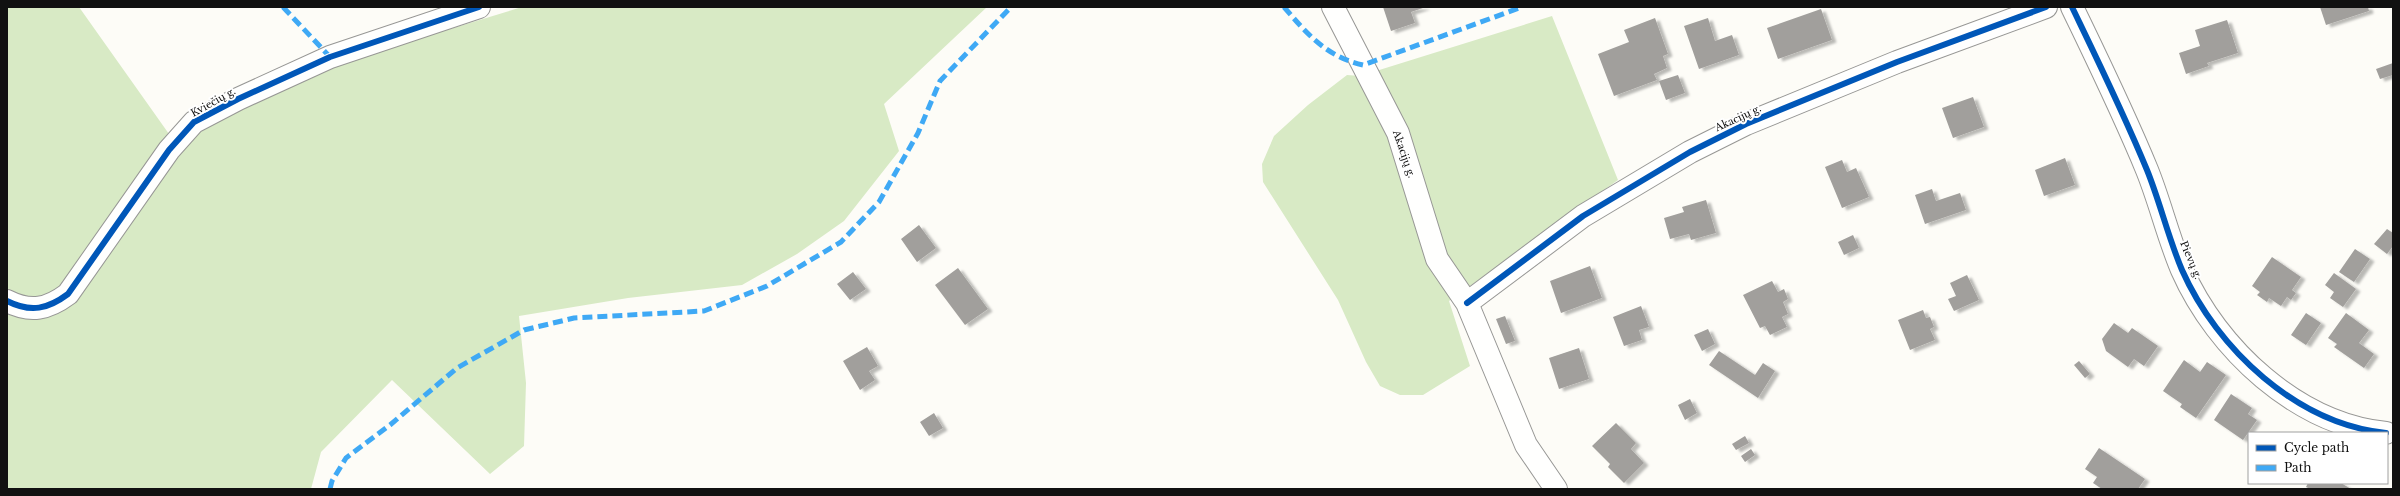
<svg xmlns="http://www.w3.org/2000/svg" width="2400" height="496" font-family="'Libre Baskerville',serif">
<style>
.forest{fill:#d8eac5}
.building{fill:#a19f9c;filter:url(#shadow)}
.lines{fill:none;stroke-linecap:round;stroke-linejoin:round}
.minor-casing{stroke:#979795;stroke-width:24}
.minor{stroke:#fffffe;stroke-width:22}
.quiet{stroke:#3fa9f5;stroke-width:5;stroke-dasharray:10 5;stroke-linecap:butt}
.cycleway-casing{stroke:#fff;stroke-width:8}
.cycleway{stroke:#0057b8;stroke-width:6}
.labels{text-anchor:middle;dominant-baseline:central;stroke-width:4;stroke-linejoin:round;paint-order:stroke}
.street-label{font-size:10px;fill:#111;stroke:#fff}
</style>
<defs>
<filter id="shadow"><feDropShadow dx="4.5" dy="2.5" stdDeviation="1" flood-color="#0004"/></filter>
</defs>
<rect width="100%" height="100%" fill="#fdfcf7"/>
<path class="forest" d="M7 7H79L169 134 358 57 522 7H987L884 104 899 151 844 221 797 254 742 285 628 298 519 316 526 383 524 446 490 474 392 380 321 452 311 489H7Z
M1552 16 1618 180 1449 301 1470 366 1423 395H1400L1380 386 1366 362 1338 300 1263 182 1262 164 1274 136 1308 105 1347 75 1360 76Z"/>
<path class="building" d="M1383 7H1426L1411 12 1415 23 1391 31Z
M2320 7H2368L2369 11 2326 25Z
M1821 9 1832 40 1778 59 1767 28Z
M1655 18 1668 54 1663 56 1667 68 1654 74 1657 80 1614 96 1598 54 1629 42 1624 30Z
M1708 18 1715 41 1732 35 1739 55 1699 69 1684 26Z
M2227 20 2238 53 2207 63 2209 66 2186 74 2179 53 2200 46 2195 30Z
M2393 63V75L2380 79 2376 69Z
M1678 75 1685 93 1666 100 1659 81Z
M1973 97 1984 127 1953 138 1942 108Z
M2065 158 2075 185 2044 196 2035 170Z
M1842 160 1847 172 1856 168 1869 197 1842 208 1825 167Z
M1932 189 1936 201 1960 193 1966 210 1925 224 1915 195Z
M1706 200 1716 233 1691 240 1689 234 1670 239 1664 218 1684 212 1682 207Z
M919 225 936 248 917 262 901 239Z
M2387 229 2393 233V246L2387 254 2374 244Z
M1853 235 1859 248 1844 255 1838 242Z
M2355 249 2370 259 2354 282 2339 272Z
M2272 257 2301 277 2292 290 2296 293 2291 300 2287 297 2281 306 2269 298 2267 302 2257 295 2260 292 2252 286Z
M1590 266 1602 298 1561 313 1550 281Z
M958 268 988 309 965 325 935 285Z
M853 272 866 289 850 300 837 284Z
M2334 273 2356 289 2343 307 2330 298 2334 292 2325 285Z
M1967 275 1979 300 1954 311 1948 299 1956 296 1950 283Z
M1772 281 1778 292 1784 289 1788 299 1783 302 1788 314 1782 317 1787 327 1770 335 1765 326 1760 328 1743 295Z
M1641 306 1649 327 1639 330 1642 340 1624 346 1613 317Z
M1923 310 1926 318 1930 317 1934 327 1930 329 1935 340 1910 350 1898 320Z
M2306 313 2321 323 2306 345 2291 335Z
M2346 313 2369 330 2359 343 2374 354 2364 368 2334 347 2337 344 2328 338Z
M1505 316 1515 341 1506 344 1496 319Z
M2114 323 2128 333 2132 328 2158 346 2144 366 2134 359 2128 367 2106 351 2102 339Z
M1708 329 1715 344 1702 351 1694 335Z
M867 347 878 366 869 371 875 380 860 390 843 361Z
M1579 348 1589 379 1559 389 1549 358Z
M1719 351 1755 375 1763 363 1775 371 1758 398 1709 365Z
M2184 360 2200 372 2207 362 2226 375 2196 418 2180 407 2182 404 2163 391Z
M2079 361 2090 374 2085 378 2074 365Z
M2231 394 2252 408 2248 414 2257 420 2243 440 2214 420Z
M1690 399 1697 413 1685 420 1678 405Z
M934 413 943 428 929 436 920 422Z
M1616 423 1636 443 1631 449 1644 463 1624 483 1608 467 1610 464 1592 446Z
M1745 436 1749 443 1736 450 1732 444Z
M2099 448 2145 479 2138 489H2102L2093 483 2097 477 2085 469Z
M1751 449 1755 455 1745 462 1741 456Z
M2308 483H2341L2351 489H2310L2306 487Z"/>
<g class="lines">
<defs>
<path id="minor" d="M1333 7 1398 133 1437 259 1467 303 1526 445 1556 489
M2072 7C2098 61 2124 114 2147 170 2160 202 2168 237 2182 270 2217 349 2297 424 2386 433
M7 301C31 313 48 309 68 294L169 150 194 122 238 99 330 57 479 7
M1467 303 1583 216 1690 152 1746 124 1897 62 2046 7"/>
</defs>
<use href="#minor" class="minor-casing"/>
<use href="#minor" class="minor"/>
<path class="quiet" d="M283 7 330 57
M1284 7C1307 34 1327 57 1363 65L1522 7
M330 489 332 481 346 458 390 425 457 368 524 330 574 318 704 311 767 286 841 242 879 202 918 133 940 81 1011 7"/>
<defs>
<path id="cycleway" d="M2072 7C2098 61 2124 114 2147 170 2160 202 2168 237 2182 270 2217 349 2297 424 2386 433
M7 301C31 313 48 309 68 294L169 150 194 122 238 99 330 57 479 7
M1467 303 1583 216 1690 152 1746 124 1897 62 2046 7"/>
</defs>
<use href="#cycleway" class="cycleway-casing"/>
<use href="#cycleway" class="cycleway"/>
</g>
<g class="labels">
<g class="street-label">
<text transform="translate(213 102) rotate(-29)">Kviečių g.</text>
<text transform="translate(1738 118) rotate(-25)">Akacijų g.</text>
<text transform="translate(1404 154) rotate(71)">Akacijų g.</text>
<text transform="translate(2191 260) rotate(67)">Pievų g.</text>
</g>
</g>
<rect width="2400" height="496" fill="none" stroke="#111111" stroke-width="16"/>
<rect x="2248" y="432" width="140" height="52" fill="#ffffff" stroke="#a0a0a0"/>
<rect x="2256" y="445" width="20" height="6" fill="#0057b8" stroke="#a0a0a0"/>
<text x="2284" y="452" font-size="12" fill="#111111">Cycle path</text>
<rect x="2256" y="465" width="20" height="6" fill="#3fa9f5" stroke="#a0a0a0"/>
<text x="2284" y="472" font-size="12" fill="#111111">Path</text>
</svg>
